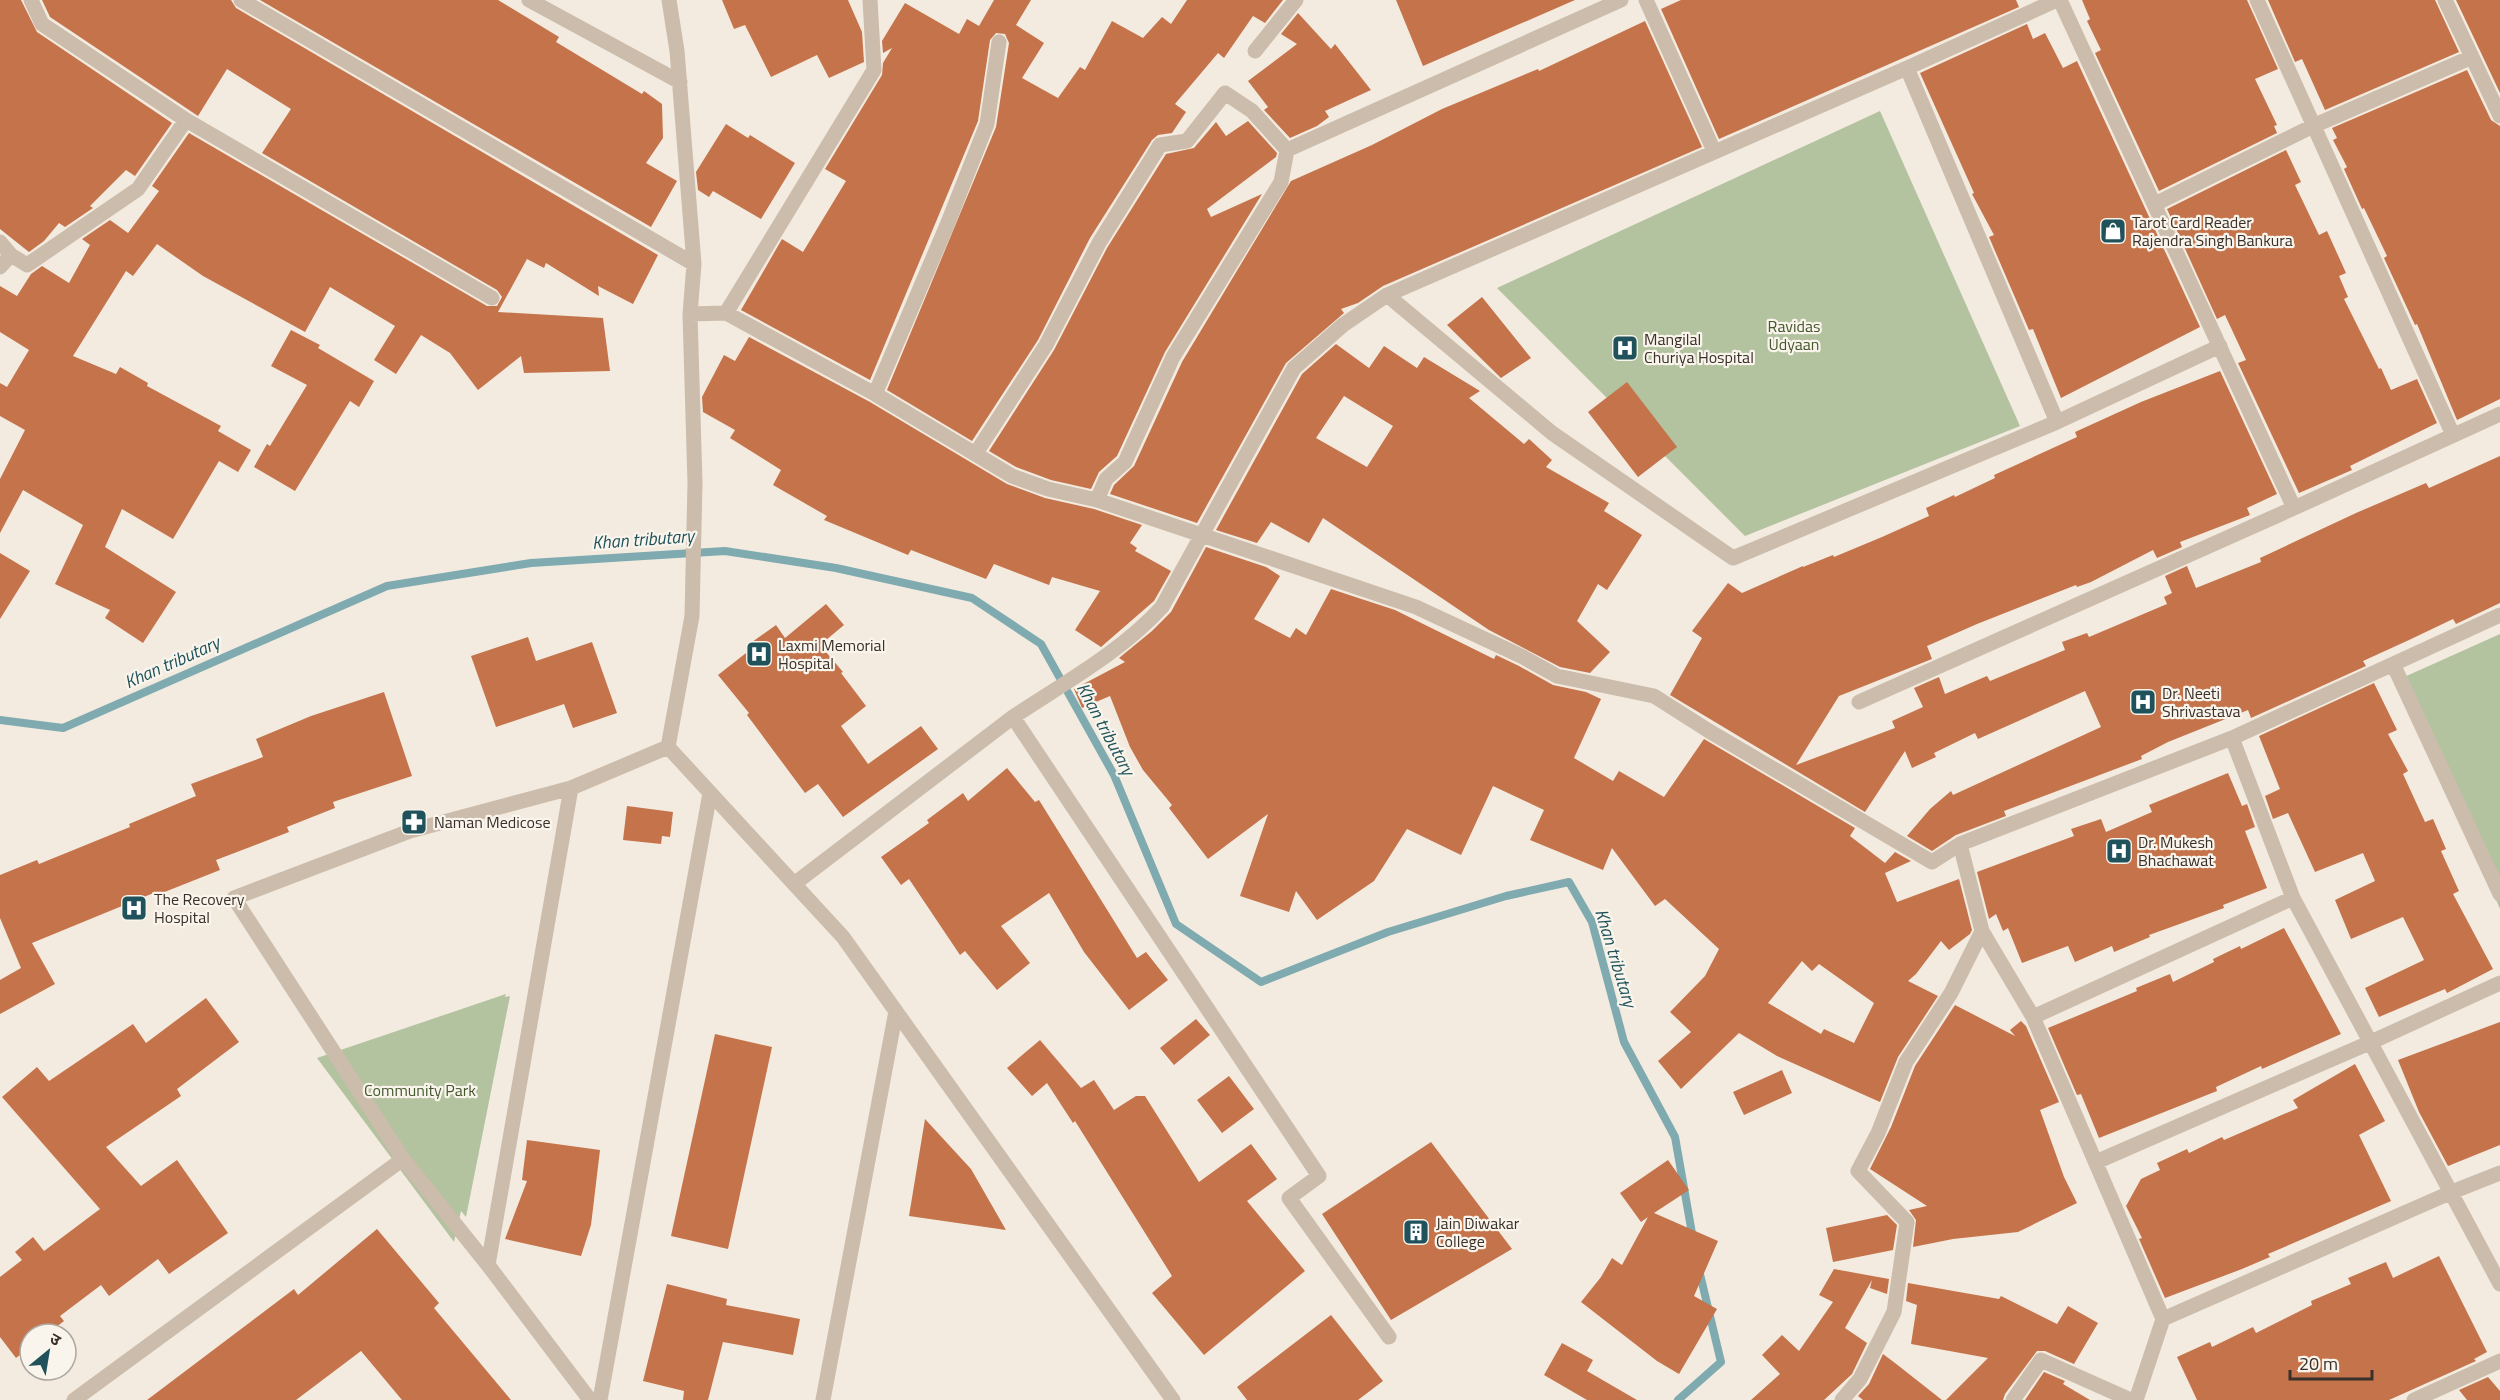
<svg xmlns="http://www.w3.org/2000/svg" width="2500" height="1400" font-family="'Titillium Web','Noto Sans Devanagari',sans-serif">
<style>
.green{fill:#b3c29f}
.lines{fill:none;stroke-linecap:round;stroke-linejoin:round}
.stream{stroke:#7eaab0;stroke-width:8}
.building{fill:#c5734b;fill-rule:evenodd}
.street{stroke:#cbbcab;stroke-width:15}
.labels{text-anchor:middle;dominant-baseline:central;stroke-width:4.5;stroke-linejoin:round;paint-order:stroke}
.poi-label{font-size:16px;fill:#39302a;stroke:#faf5ec;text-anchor:start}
.park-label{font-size:16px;fill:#44572e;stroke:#faf5ec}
.water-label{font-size:18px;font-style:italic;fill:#1f525b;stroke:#faf5ec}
</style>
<rect width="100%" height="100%" fill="#f3ebdf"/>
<path class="green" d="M1880 111 2020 426 1745 536 1497 288Z
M2500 634V909L2402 678Z
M506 994 505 997 510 996 466 1217 461 1211 454 1242 317 1058Z"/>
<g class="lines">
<path class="stream" d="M0 720 63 728 387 586 531 563 725 551 836 568 972 598 1041 644 1114 775 1176 924 1261 982 1388 932 1506 896 1569 882 1592 922 1624 1042 1675 1137 1693 1239
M1678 1400 1721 1362 1699 1270"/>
</g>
<path class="building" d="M0 0H21L37 32 172 123 135 176 126 170 90 206 93 208 65 227 59 223 44 241 29 252 0 229Z
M42 0H231L236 8 658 255 633 304 598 286 599 296 546 263 544 268 527 259 498 312 603 318 610 371 524 373 521 356 478 390 450 353 421 335 396 374 374 360 395 326 330 287 305 332 203 276 157 244 133 276 126 271 73 356 116 374 120 367 148 383 147 386 221 426 218 431 251 450 238 472 219 461 173 539 122 509 105 547 176 592 143 643 105 618 110 610 55 584 83 525 23 490 0 533V479L25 430 0 416V383L7 387 29 350 0 332V286L17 296 31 274 42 266 69 283 90 245 82 239 110 220 128 233 159 191 152 186 189 133 487 306H497L502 297 497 290 262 153 291 109 227 69 198 116 50 17Z
M260 0H498L559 37 556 42 642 94 644 91 662 104 663 138 646 163 677 181 651 227Z
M722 0H848L862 32 864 62 829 78 817 55 771 77 745 25 734 29Z
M994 0H1031L1016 25 1044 43 1022 78 1058 98 1080 67 1085 70 1112 21 1143 38 1162 17 1171 24 1187 0H1283L1265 23 1253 16 1224 58 1218 53 1175 104 1186 112 1172 133 1158 135 1152 140 1090 238 1038 340 972 441 887 390 996 127 1009 43 1005 34 996 33 990 40 978 121 870 380 741 310 782 239 803 252 846 181 825 169 882 75 883 63 892 48 883 53 882 41 905 3 959 34 967 19 979 26Z
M1396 0H1575L1423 66Z
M1681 0H2016L2019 7 1719 139 1661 9Z
M2082 0H2247L2278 69 2255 79 2277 125 2274 126 2277 133 2159 191 2095 53 2101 50 2087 21 2090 19Z
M2268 0H2435L2459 52 2325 110 2302 59 2295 62Z
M2456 0H2500V93Z
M1298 13 1331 49 1335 44 1371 90 1325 111 1329 117 1317 126 1290 138 1264 110 1268 107 1248 81 1297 44 1281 34Z
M1645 21 1702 147 1383 286 1358 303 1341 309 1344 313 1286 363 1197 523 1110 494 1114 485 1134 466 1182 362 1291 181 1372 145 1442 109 1538 69 1539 71Z
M2027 24 2033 39 2045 33 2063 68 2077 61 2200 327 2061 398 2033 329 2029 330 1989 237 1994 235 1972 194 1974 193 1920 73Z
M2467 70 2491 120 2500 126V399L2457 420 2417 324 2415 325 2384 258 2387 256 2364 208 2362 209 2344 169 2347 167 2333 140 2337 138 2332 128Z
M1248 121 1277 153 1276 157 1207 209 1211 217 1262 194 1165 352 1117 456 1099 472 1091 489 1051 480 1016 467 989 451 1054 350 1107 248 1166 154 1194 148 1216 122 1226 136Z
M726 124 748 138 750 135 795 163 761 219 713 191 709 197 698 190 696 172Z
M2286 150 2301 182 2295 185 2319 235 2327 231 2346 273 2339 276 2348 297 2344 299 2379 369 2381 368 2391 390 2417 379 2437 423 2350 466 2352 470 2299 493 2238 363 2246 360 2225 315 2217 319 2167 209Z
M1482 297 1531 358 1501 378 1447 325Z
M291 330 320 345 318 348 374 381 359 407 350 401 295 491 254 467 267 444 270 446 307 385 271 366Z
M749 337 870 402 1007 484 1045 498 1094 509 1142 525 1130 543 1137 548 1135 551 1171 571 1154 601 1101 647 1075 630 1100 591 1052 577 1049 585 994 564 986 579 911 550 908 555 824 520 827 516 773 485 781 470 730 438 735 430 703 412 702 397 724 355 735 361Z
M1336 344 1369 368 1384 346 1417 368 1424 357 1480 391 1469 398 1524 444 1529 439 1552 460 1546 467 1609 503 1604 511 1642 535 1607 590 1598 584 1577 621 1610 652 1590 673 1560 667 1489 630 1323 518 1309 543 1271 522 1257 543 1216 530 1302 374ZM1344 396 1393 426 1367 467 1316 438Z
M2220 371 2277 494 2247 508 2250 515 2180 542 2182 547 2180 548 2157 558 2153 550 2091 582 2077 587 2076 585 1977 624 1927 646 1932 659 1839 696 1796 765 1895 728 1892 721 1923 707 1914 688 1939 677 1945 694 1987 676 1990 681 2065 650 2062 642 2087 633 2089 637 2167 604 2164 597 2172 593 2165 576 2187 566 2196 588 2261 562 2260 558 2356 513 2426 483 2429 488 2500 456V603L2456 624 2453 619 2409 640 2363 661 2366 666 2251 718 2248 710 2168 742 2141 756 2142 759 2004 811 2006 816 1956 835 1932 851 1907 836 1930 809 1951 791 1953 795 2101 727 2085 691 1978 739 1975 733 1934 753 1936 757 1912 768 1905 751 1865 812 1670 695 1702 638 1692 631 1728 583 1742 593 1803 566V567L1833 555 1834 557 1882 537 1929 516 1926 508 1954 495 1955 497 1995 478 1994 475 2077 437 2075 432 2141 402Z
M1627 382 1677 447 1638 477 1588 412Z
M1206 547 1266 567 1280 576 1254 619 1290 638 1296 628 1306 635 1331 589 1395 610 1494 659 1496 655 1519 666 1553 685 1586 692 1601 699 1574 758 1613 781 1619 771 1664 797 1704 739 1855 828 1850 836 1885 863 1895 852 1911 861 1885 873 1897 902 1959 879 1972 930 1970 934 1949 950 1941 941 1916 974 1908 981 1938 996 1898 1057 1880 1102 1777 1056 1739 1033 1681 1089 1658 1061 1691 1032 1670 1012 1705 976 1719 949 1665 899 1655 906 1612 848 1603 870 1530 840 1544 810 1493 786 1461 855 1407 829 1374 881 1317 920 1296 891 1289 912 1240 896 1268 814 1208 859 1169 808 1172 805 1143 770 1130 747 1110 696 1082 708 1074 689 1125 662 1119 658 1152 631 1171 612ZM1802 961 1812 971 1819 964 1874 1003 1854 1043 1824 1029 1821 1034 1768 1003Z
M0 553 30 571 0 619Z
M826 604 844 625 820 645 843 672 841 673 866 706 841 726 868 764 921 726 938 749 843 817 818 784 805 793 747 715 749 713 718 675 755 646 752 642 776 625 785 638Z
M528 637 536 661 592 642 617 713 573 728 564 704 496 727 471 656Z
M2374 683 2397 730 2388 734 2408 771 2403 774 2425 822 2433 819 2446 849 2441 851 2459 891 2453 894 2493 969 2447 993 2445 989 2379 1017 2365 988 2424 960 2403 917 2351 939 2335 900 2375 881 2363 853 2315 872 2288 813 2273 819 2265 796 2280 789 2259 736Z
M384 692 412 776 333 802 335 808 287 827 289 832 216 860 220 870 157 895 156 892 32 943 55 984 0 1014V980L21 968 0 918V875L37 860 39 864 130 827 129 824 196 796 191 784 263 757 256 739 311 716Z
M1007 768 1035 802 1039 800 1137 958 1146 952 1168 980 1129 1010 1084 952 1049 893 1001 926 1030 963 997 990 965 951 960 955 909 879 901 885 881 857 929 823 927 820 963 793 968 801Z
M2228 773 2242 806 2247 804 2255 827 2245 831 2267 888 2223 905 2224 908 2149 935 2150 937 2114 952 2112 946 2075 962 2068 946 2022 963 2008 928 2003 931 1996 914 1989 919 1977 872 2074 836 2071 829 2101 819 2106 832 2152 812 2149 805Z
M627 806 673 812 670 837 662 836 661 844 623 840Z
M2284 928 2341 1034 2262 1069 2261 1066 2216 1087 2217 1091 2099 1138 2081 1094 2077 1095 2048 1028 2137 991 2136 988 2170 974 2173 982 2214 962 2213 959 2240 946 2241 949Z
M206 998 239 1042 177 1089 181 1096 106 1147 141 1186 177 1160 228 1233 169 1274 158 1259 109 1296 101 1285 60 1316 64 1321 47 1334H30V1347L16 1358 0 1337V1277L22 1260 15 1252 33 1237 44 1251 100 1209 2 1097 37 1067 49 1081 133 1024 146 1043Z
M1955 1005 2015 1036 2010 1030 2021 1021 2026 1026 2059 1102 2040 1110 2064 1177 2077 1203 2018 1232 1953 1239 1913 1247 1916 1220 1909 1210 1927 1206 1870 1169 1891 1127 1915 1066Z
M1196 1019 1210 1035 1174 1065 1160 1048Z
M2500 1022V1145L2448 1166 2419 1112 2398 1060Z
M715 1034 772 1047 728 1249 671 1236Z
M1040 1040 1081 1088 1094 1080 1114 1110 1136 1096H1145L1199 1182 1251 1144 1277 1179 1247 1201 1305 1271 1204 1355 1152 1293 1172 1276 1075 1121 1073 1123 1047 1083 1032 1096 1007 1068Z
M2355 1064 2385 1121 2359 1135 2391 1201 2268 1254 2270 1257 2242 1269 2165 1298 2139 1239 2142 1238 2126 1206 2141 1179 2160 1170 2157 1163 2187 1149 2189 1153 2222 1137 2224 1140 2298 1108 2293 1100Z
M1782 1070 1792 1093 1744 1115 1733 1092Z
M1229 1076 1254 1109 1222 1133 1197 1100Z
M925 1119 971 1169 1006 1230 909 1216Z
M527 1140 600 1150 591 1225 581 1256 505 1239 527 1181 522 1180Z
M1431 1142 1512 1249 1391 1320 1322 1214Z
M1668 1160 1689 1190 1654 1213 1718 1241 1694 1296 1717 1309 1679 1374 1657 1361 1581 1302 1601 1277 1612 1258 1622 1265 1648 1217 1641 1222 1620 1193Z
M1887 1215 1897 1225 1893 1250 1833 1262 1826 1228Z
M377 1229 439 1303 434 1308 511 1400H402L361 1351 296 1400H147L294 1289 298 1295Z
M2439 1256 2487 1352 2474 1359 2476 1361 2389 1400H2197L2177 1357 2210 1342 2212 1347 2253 1327 2256 1333 2312 1305 2311 1301 2351 1284 2348 1278 2386 1262 2393 1278Z
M1834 1269 1889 1279 1887 1294 1870 1288 1872 1280 1845 1328 1867 1343 1852 1374 1824 1400H1751L1780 1374 1762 1355 1782 1335 1799 1351 1833 1302 1819 1295Z
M1908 1283 1999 1299 2001 1296 2057 1324 2068 1306 2098 1323 2074 1364 2045 1351H2037L2005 1394 2003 1400H1946L1988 1358 1911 1344 1917 1305 1906 1301Z
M667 1284 727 1299 726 1305 800 1319 793 1355 723 1342 708 1400H683L684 1391 643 1381Z
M1331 1315 1383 1381 1358 1400H1247L1237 1387Z
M1562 1343 1593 1360 1587 1371 1637 1400H1587L1544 1375Z
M1883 1354 1895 1363 1942 1400H1863L1858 1396 1869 1384Z
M2044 1372 2065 1381 2063 1384 2090 1400H2025Z
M2488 1377 2500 1391V1400H2467L2459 1390Z"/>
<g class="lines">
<path class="street" d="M31 0 42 24 186 120 492 298
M241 0 694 264
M529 0 680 82
M1646 0 1714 151
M2060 0 2294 508
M2257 0 2453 435
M2445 0 2500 116
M1255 51 1296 0
M1907 68 2057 422
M1287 150 1621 0
M2155 204 2313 126 2472 57
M0 242 11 255
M0 267 11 255 27 265 138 189 186 120
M1387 295 1552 433 1733 558 2057 422 2220 346
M726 313 875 394 1012 476 1048 489 1097 500 1416 607 1523 657 1557 676 1654 696 1709 731 1932 862 1960 844 2232 738 2500 615
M690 314 726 313 874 70 870 0
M875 394 947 225 987 124 999 42
M976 453 1046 345 1099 243 1160 145 1187 141 1225 93 1252 111 1287 150
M1097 500 1106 479 1125 462 1173 357 1281 182 1287 150
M2393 664 2500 894
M1859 702 2294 508 2500 414
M1013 717C1064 683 1121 652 1162 607L1294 368 1343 325 1387 295 1907 68 2057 0
M2232 738 2293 898 2500 1284
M668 747 843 937 1173 1400
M668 747 692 616 695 483 690 314 694 264 677 51 669 0
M1960 844 1982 931 2033 1017 2163 1319 2136 1400
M794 884 1013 717 1319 1176 1289 1198 1389 1337
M2033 1017 2293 898
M2096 1162 2369 1043 2500 983
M488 1265 571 788
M2163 1319 2452 1192 2500 1173
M74 1400 403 1159
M590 1400 488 1265 403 1159 234 898 410 831 571 788 668 747
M600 1400 710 793
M823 1400 896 1011
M1842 1400 1860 1379 1894 1312 1907 1222 1858 1171 1878 1133 1906 1062 1951 993 1982 931
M2013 1400 2041 1360 2131 1400
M2414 1400 2500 1361"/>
</g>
<defs>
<symbol id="shop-square" viewBox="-11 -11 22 22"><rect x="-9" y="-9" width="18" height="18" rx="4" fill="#1f525b" stroke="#faf5ec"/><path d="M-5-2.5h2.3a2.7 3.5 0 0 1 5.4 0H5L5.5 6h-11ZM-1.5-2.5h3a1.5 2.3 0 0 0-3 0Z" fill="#fff"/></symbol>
<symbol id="hospital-square" viewBox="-11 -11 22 22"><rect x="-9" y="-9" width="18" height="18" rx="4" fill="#1f525b" stroke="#faf5ec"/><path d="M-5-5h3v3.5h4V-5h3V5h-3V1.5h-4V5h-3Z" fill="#fff"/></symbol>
<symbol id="pharmacy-square" viewBox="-11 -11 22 22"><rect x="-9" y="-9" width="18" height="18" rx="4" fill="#1f525b" stroke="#faf5ec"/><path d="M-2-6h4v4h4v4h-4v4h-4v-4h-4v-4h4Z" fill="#fff"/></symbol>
<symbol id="building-square" viewBox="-11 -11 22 22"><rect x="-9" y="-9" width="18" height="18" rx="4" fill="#1f525b" stroke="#faf5ec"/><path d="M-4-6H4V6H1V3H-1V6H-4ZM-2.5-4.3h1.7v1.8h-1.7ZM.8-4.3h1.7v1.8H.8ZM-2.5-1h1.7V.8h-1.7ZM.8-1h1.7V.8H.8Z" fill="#fff"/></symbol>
</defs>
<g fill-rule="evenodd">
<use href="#shop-square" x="2098" y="216" width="30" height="30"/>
<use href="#hospital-square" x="1610" y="333" width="30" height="30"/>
<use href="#hospital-square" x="744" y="639" width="30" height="30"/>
<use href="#hospital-square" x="2128" y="687" width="30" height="30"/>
<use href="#pharmacy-square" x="399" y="807" width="30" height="30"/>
<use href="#hospital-square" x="2104" y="836" width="30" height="30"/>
<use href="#hospital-square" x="119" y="893" width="30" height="30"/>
<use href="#building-square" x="1401" y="1217" width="30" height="30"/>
</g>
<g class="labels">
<g class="poi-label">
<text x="2132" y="222">Tarot Card Reader<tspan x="2132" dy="18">Rajendra Singh Bankura</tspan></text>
<text x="1644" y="339">Mangilal<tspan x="1644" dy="18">Churiya Hospital</tspan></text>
<text x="778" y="645">Laxmi Memorial<tspan x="778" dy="18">Hospital</tspan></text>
<text x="2162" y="693">Dr. Neeti<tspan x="2162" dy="18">Shrivastava</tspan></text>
<text x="434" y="822">Naman Medicose</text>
<text x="2138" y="842">Dr. Mukesh<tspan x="2138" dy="18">Bhachawat</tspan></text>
<text x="154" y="899">The Recovery<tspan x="154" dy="18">Hospital</tspan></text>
<text x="1436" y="1223">Jain Diwakar<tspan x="1436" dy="18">College</tspan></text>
</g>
<g class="park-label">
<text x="1794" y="326">Ravidas<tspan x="1794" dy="18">Udyaan</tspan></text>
<text x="420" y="1090">Community Park</text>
</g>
<g class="water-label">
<text transform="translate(643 539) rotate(-4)">Khan tributary</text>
<text transform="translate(172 662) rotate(-24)">Khan tributary</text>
<text transform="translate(1106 729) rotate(62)">Khan tributary</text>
<text transform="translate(1616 958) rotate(73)">Khan tributary</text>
</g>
</g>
<g transform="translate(48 1352) rotate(30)"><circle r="28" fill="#faf5ec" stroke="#ada69e" stroke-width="1.5"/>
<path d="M0-4.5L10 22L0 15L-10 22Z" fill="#1f525b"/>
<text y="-9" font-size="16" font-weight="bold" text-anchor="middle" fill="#39302a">उ</text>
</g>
<path d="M2290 1370v9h82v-9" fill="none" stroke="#39302a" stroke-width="3"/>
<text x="2299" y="1370" font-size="18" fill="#39302a" stroke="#faf5ec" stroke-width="4.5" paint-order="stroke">20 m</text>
</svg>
